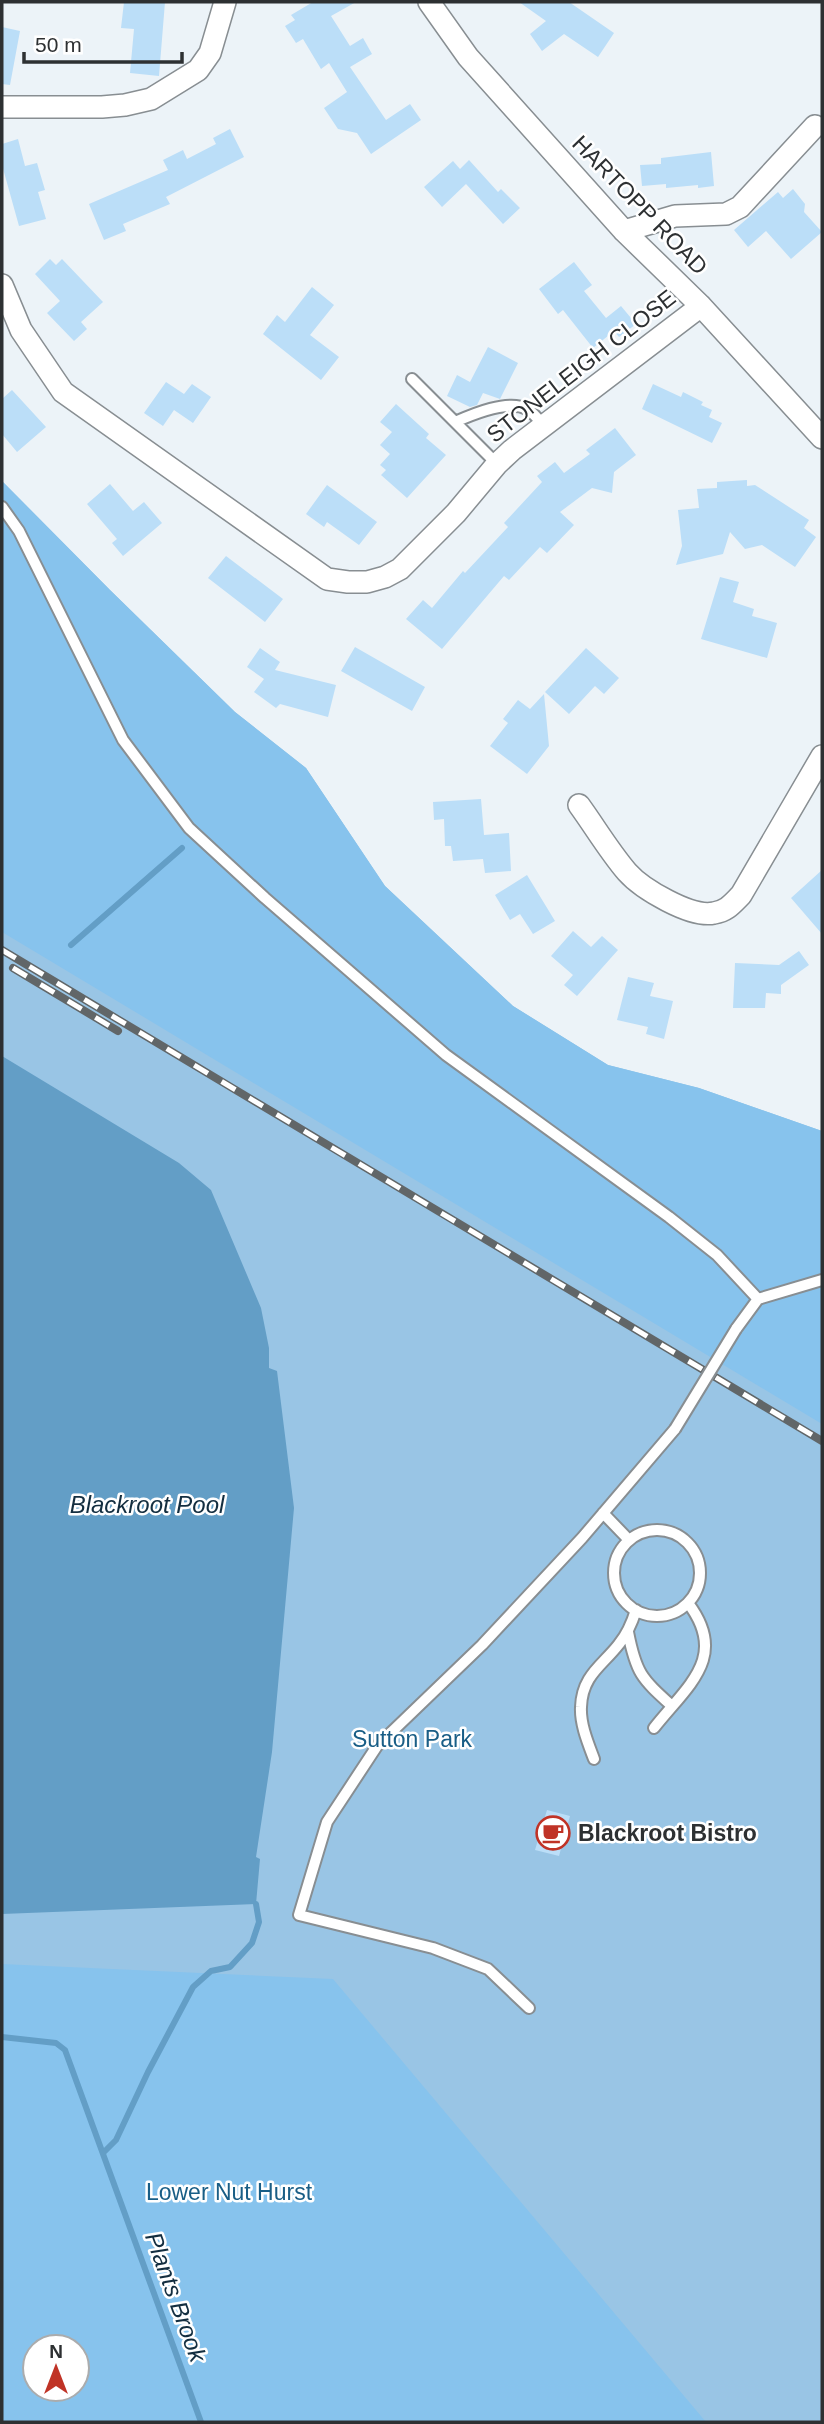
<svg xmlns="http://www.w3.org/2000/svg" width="824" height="2424" font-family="Arial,sans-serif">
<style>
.green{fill:#99c5e5;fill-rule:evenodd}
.forest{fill:#87c3ed;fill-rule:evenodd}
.water{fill:#639ec6}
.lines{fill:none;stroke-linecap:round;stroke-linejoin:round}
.stream{stroke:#639ec6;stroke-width:6}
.building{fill:#bbdef8}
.lane-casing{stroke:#888e92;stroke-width:14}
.street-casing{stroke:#888e92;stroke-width:24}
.lane{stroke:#fff;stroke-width:10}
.street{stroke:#fff;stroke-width:21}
.rail-casing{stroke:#616668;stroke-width:8}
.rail{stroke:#fff;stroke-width:5;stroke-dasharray:16;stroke-linecap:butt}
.lane-bridge-casing{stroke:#888e92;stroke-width:14;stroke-linecap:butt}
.lane-bridge{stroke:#fff;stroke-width:10}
.labels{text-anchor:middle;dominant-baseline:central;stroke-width:5;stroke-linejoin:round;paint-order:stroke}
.street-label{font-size:23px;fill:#2d3032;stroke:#fff}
.park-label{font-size:23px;fill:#195e86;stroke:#fff}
.poi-label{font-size:23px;font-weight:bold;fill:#2d3032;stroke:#fff;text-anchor:start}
.water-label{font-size:24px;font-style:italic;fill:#132e40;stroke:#fff}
</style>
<rect width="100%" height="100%" fill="#ecf3f8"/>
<path class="green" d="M2 481 110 590 235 712 306 768 385 886 513 1006 608 1065 699 1088 822 1131V2422H2ZM35 2347H77V2389H35Z"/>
<path class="forest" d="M2 481 110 590 235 712 306 768 385 886 513 1006 608 1065 699 1088 822 1131V1424L2 932Z
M2 1964 333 1979 706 2422H2ZM35 2347H77V2389H35Z"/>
<path class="water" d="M2 1056 179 1163 211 1190 261 1308 269 1348V1368L277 1371 294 1508 272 1752 256 1857 260 1859 256 1904 2 1914Z"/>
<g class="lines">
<path class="stream" d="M71 945 182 848
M2 2037 56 2043 65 2050 201 2422
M104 2152 116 2140 148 2072 193 1987 211 1971 230 1967 252 1943 259 1922 256 1904"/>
</g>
<path class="building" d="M124 2H165L159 76 130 73 134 29 121 28Z
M313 2H356L331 16 350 46 363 38 372 54 350 67 386 120 410 104 421 120 371 154 357 133 338 129 324 108 347 92 329 63 321 69 303 39 296 43 285 26 295 20 291 15Z
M519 2H569L614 33 598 57 564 34 542 51 530 34 546 21Z
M2 27 20 31 10 85 2 84Z
M230 129 244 157 166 197 170 204 123 224 126 231 104 240 89 204 168 170 163 160 183 150 187 159 216 144 213 138Z
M18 139 25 166 37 163 45 190 38 192 46 219 19 226 2 165V144Z
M711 152 714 186 698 188V185L666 188V184L642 186 640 165 661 164V158Z
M469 160 498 192 501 189 520 208 503 224 466 184 442 207 424 187 453 161 460 169Z
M793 189 805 204 804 212 822 232 791 259 766 231 748 247 734 230 778 192 783 198Z
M50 259 56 265 62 259 103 302 81 322 87 329 74 341 47 313 60 301 35 274Z
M574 262 592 285 584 291 606 318 621 306 636 324 619 337 614 331 593 348 563 310 558 314 539 289Z
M312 287 334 305 310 335 339 357 321 380 263 334 277 315 285 322Z
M488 347 518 363 500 399 483 393 477 405 470 407 447 396 457 375 470 382Z
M166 382 184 394 192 384 211 397 193 423 174 410 163 426 144 413Z
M653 384 681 397 683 392 703 402 701 405 712 410 709 417 722 423 712 443 642 409Z
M12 390 46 427 17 452 2 434V399Z
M396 404 429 434 426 438 446 455 407 498 381 475 386 470 380 465 390 454 380 445 392 432 380 422Z
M615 428 636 455 614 472 612 493 592 488 560 512 574 525 547 553 540 547 509 580 504 576 442 649 406 619 423 600 432 608 463 571 465 573 508 527 504 523 542 482 537 476 555 462 564 473 590 454 586 450Z
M747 480V486L755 485 809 520 804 528 816 537 795 567 762 545 745 549 730 532 723 554 676 565 682 546 678 510 699 508 697 489 717 488V482Z
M110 484 133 511 144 502 162 523 123 556 112 543 117 539 87 504Z
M327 485 377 522 359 545 327 522 324 527 306 514Z
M226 556 283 599 265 622 208 578Z
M720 577 739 582 733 602 754 609 752 616 777 623 767 658 701 639Z
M355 647 425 687 412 711 341 671Z
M260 648 280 662 275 670 336 685 328 717 280 704 276 708 254 692 264 679 247 667Z
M586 648 619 678 604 694 595 686 569 714 545 692Z
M544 694 549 746 527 774 490 746 508 723 503 719 518 700 530 709Z
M481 799 484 835 509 833 511 871 485 873 483 859 453 861 451 846H445L444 819 434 820 433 802Z
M822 870V934L791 898Z
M527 875 555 921 533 934 520 914 510 920 495 895Z
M573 931 591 947 602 936 618 950 577 996 564 985 573 975 551 956Z
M799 951 809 965 781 985V994L766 993 765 1008H733L735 963 779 965Z
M628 977 654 983 650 996 673 1001 664 1039 646 1034 648 1027 617 1020Z
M547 1810 570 1816 559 1856 535 1850Z"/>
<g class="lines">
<defs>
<path id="lane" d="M412 379 497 464
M455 422C473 414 508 399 527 409 533 412 539 421 544 425
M2 507 19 531 123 740 189 828 265 898 446 1055 669 1217 717 1255 758 1299
M736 1329 758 1299 822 1280
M603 1513 629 1540
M614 1573a43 43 0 1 1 86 0a43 43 0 1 1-86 0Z
M628 1632C636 1673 641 1678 672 1706
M654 1728C688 1685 729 1657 688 1603
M594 1759C588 1743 580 1724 581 1707 582 1675 603 1665 619 1644 628 1633 632 1623 636 1610
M529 2008 488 1969 433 1948 299 1915 327 1822 377 1746 482 1645 582 1538 675 1429"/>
<path id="street" d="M429 2 468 57 624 231 701 306 822 438
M2 107H102L125 105 151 99 198 70 210 53 225 2
M624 231 675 216 726 214 740 207 815 126
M2 285 21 330 63 392 327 579 348 582H367L385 577 400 569 456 513 497 464 512 450 701 306
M579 805C595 827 609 851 627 872 642 889 691 918 714 913 727 911 732 904 741 895L822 756"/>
</defs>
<use href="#lane" class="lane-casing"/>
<use href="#street" class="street-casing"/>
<use href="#lane" class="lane"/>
<use href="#street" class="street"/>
<defs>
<path id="rail" d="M2 950 822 1441
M13 968 118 1031"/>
</defs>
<use href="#rail" class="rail-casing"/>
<use href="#rail" class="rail"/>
<defs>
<path id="lane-bridge" d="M675 1429 736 1329"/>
</defs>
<use href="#lane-bridge" class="lane-bridge-casing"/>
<use href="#lane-bridge" class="lane-bridge"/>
</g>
<defs>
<symbol id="cafe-ring" viewBox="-11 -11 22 22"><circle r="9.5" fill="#fff" stroke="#c03326" stroke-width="1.5"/><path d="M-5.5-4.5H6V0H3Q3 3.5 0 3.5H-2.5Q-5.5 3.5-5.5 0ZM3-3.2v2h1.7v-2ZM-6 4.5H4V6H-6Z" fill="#c03326"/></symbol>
</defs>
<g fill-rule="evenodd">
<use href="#cafe-ring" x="534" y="1814" width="38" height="38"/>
</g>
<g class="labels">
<g class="street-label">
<text transform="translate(640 205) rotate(46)">HARTOPP ROAD</text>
<text transform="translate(581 366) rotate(-38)">STONELEIGH CLOSE</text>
</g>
<g class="park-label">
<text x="412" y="1739">Sutton Park</text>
<text x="229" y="2192">Lower Nut Hurst</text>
</g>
<g class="poi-label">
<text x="578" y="1833">Blackroot Bistro</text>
</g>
<g class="water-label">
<text x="147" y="1504">Blackroot Pool</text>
<text transform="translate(176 2297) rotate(70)">Plants Brook</text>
</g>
</g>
<rect width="824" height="2424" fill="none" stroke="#2d3032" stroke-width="7"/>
<g transform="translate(56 2368)"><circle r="33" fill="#ffffff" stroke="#abacad" stroke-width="2"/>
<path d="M0-5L12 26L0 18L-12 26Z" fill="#c03326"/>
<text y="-10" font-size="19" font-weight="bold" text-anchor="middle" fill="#2d3032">N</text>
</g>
<path d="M24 52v10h158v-10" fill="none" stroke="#2d3032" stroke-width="3.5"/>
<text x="35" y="52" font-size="21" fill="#2d3032" stroke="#ffffff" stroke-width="5" paint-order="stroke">50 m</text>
</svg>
